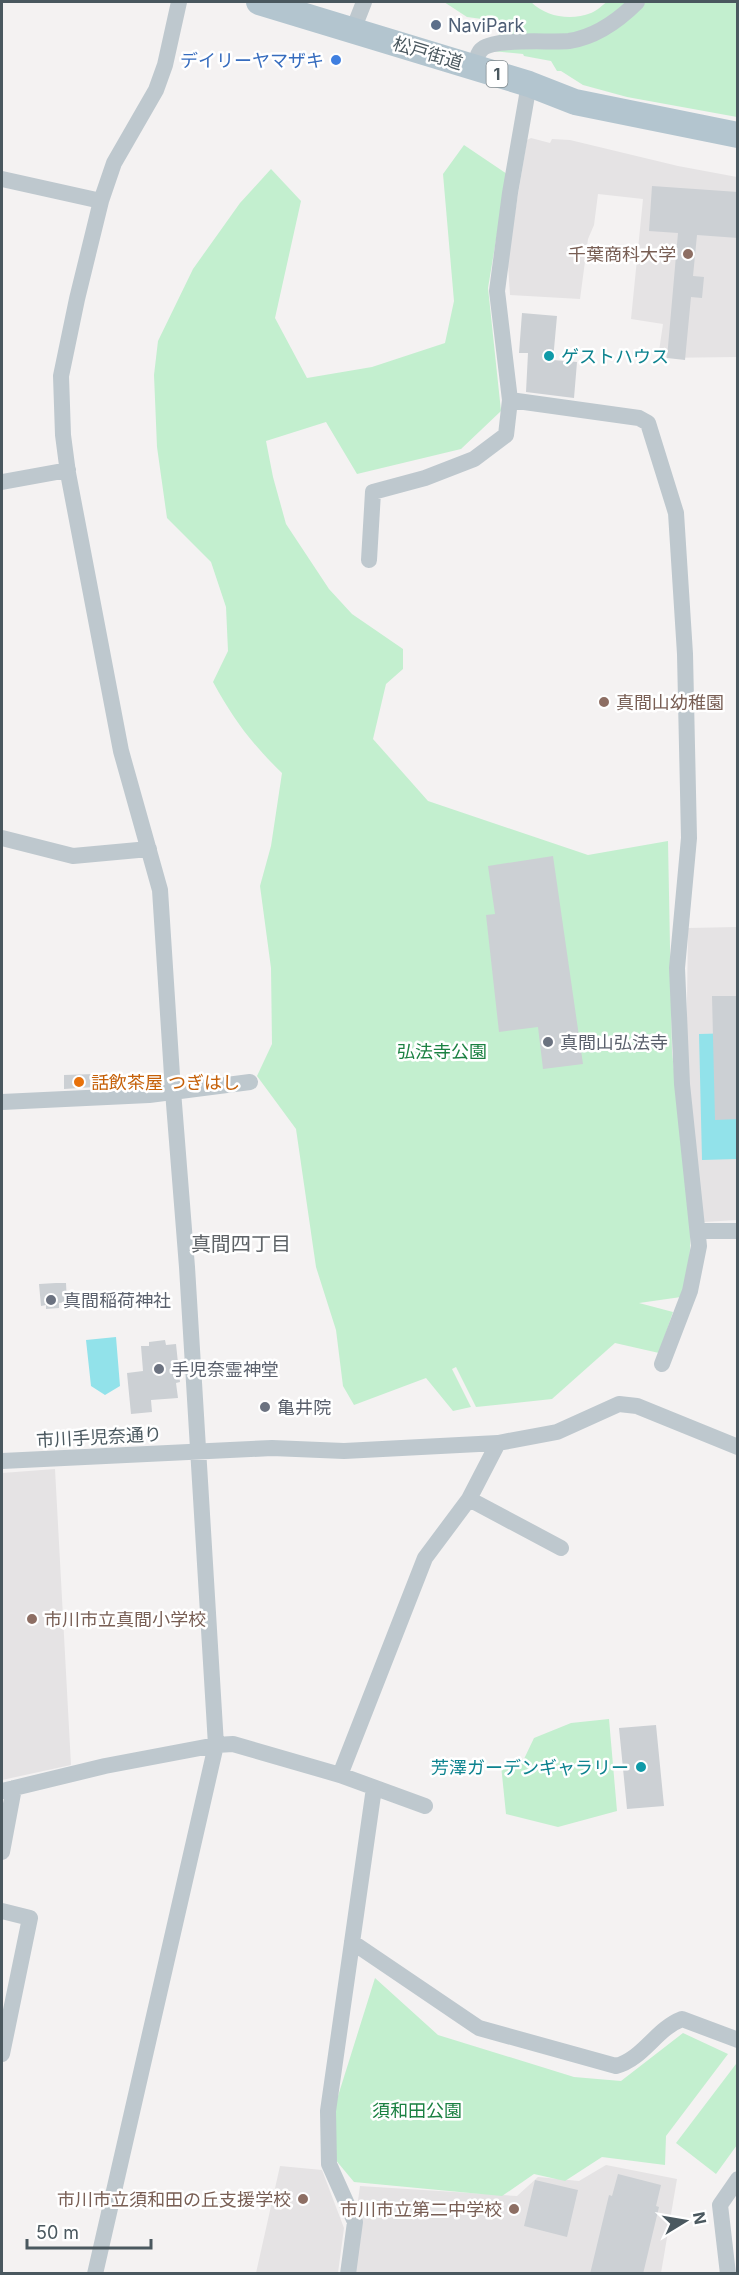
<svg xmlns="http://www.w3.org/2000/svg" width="739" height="2275" font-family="Inter,'Noto Sans JP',sans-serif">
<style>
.education{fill:#e5e3e4}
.green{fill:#c3efcf}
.water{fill:#92e2ea}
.building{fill:#ccd0d4}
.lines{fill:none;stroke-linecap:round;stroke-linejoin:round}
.street{stroke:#bec8ce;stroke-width:16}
.primary{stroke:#b3c5cf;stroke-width:26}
.service-dot{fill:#5c6f8a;stroke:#fff;stroke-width:2}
.shop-dot{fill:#3f7fe0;stroke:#fff;stroke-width:2}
.education-dot{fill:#8d6e63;stroke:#fff;stroke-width:2}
.culture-dot{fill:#0f9aa8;stroke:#fff;stroke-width:2}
.worship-dot{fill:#6b7280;stroke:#fff;stroke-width:2}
.food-dot{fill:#e8710a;stroke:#fff;stroke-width:2}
.labels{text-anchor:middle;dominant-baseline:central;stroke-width:5;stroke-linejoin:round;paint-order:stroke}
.shield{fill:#fff;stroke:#808a8f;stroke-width:1.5}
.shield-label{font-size:16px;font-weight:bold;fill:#4a585f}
.service-label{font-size:18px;fill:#4e5e75;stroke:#fff;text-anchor:start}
.street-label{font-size:18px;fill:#4a585f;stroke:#fff}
.shop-label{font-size:18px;fill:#366cbe;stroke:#fff;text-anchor:end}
.education-label{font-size:18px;fill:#785e54;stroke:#fff;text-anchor:end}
.culture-label{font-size:18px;fill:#0d838f;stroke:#fff;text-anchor:start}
.worship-label{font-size:18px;fill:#5b616d;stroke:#fff;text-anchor:start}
.park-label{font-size:18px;fill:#1b8142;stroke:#fff}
.food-label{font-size:18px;fill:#c56008;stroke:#fff;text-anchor:start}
.neighbourhood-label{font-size:20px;fill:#5e6367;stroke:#fff}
</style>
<rect width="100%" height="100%" fill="#f4f2f2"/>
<path class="education" d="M531 138 550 143 552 139 570 140 678 166 737 177V357L658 358 663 324 631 319 643 199 598 194 594 225 588 239 580 299 510 295 508 265 510 243 527 140Z
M737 927V1220L704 1222 686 1073 688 928Z
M55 1469 71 1765 2 1780V1473Z
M606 2165 677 2179 661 2273 348 2274 360 2186 517 2196 538 2177 579 2181Z
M280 2166 322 2170 344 2228 338 2273H256Z"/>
<path class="green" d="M444 2H531C546 17 571 21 591 13 597 11 602 5 607 2H737V117L627 97 583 85 561 71H557L551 61 524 56 523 54 492 51 502 28 482 19 467 17Z
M464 145 507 174 488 288 501 411 461 449 357 474 326 422 266 441 273 477 286 524 329 589 352 614 403 649V669L386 684 373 739 428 801 588 855 668 841 672 1052 691 1225 688 1296 639 1303 673 1312 659 1353 615 1343 552 1399 476 1407 456 1367 452 1369 471 1407 453 1411 426 1378 354 1405 343 1386 336 1330 316 1267 296 1129 257 1076 272 1044 271 968 260 886 271 846 282 773C251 743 234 720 213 682L228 651 226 607 211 562 167 518 157 447 154 375 158 341 193 269 240 203 271 169 301 201 275 318 307 378 372 367 445 343 454 301 443 174Z
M609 1719 617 1811 558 1827 506 1814 501 1765 524 1759 534 1738 571 1723Z
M375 1978 438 2035 574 2077 621 2081 683 2033 728 2054 666 2136 665 2165 602 2157 565 2181 534 2174 502 2196 354 2182 334 2158 333 2112Z
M736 2064 737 2145 716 2174 676 2143Z"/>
<path class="water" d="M737 1033V1159L702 1160 699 1034Z
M116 1337 120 1386 105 1395 91 1386 86 1340Z"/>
<path class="building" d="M652 186 738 192V238L697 235 693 276 704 277 702 298 691 297 685 360 667 358 678 233 649 231Z
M522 313 557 316 553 360 577 362 574 398 526 392 528 353H519Z
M553 856 583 1064 543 1069 538 1027 499 1032 486 915 495 914 488 866Z
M712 996H738V1119L715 1120Z
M94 1074 95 1087 64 1089V1075Z
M56 1283H66L67 1302 59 1303V1308L46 1309V1305L41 1306 39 1284Z
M165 1340 166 1345 176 1344 180 1382 176 1383 178 1398 151 1400 152 1412 131 1414 127 1373 143 1371 141 1346H149V1342Z
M656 1725 664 1806 627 1809 619 1728Z
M618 2174 661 2185 656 2206 659 2207 643 2274H590L609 2195 612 2196Z
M535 2180 578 2190 567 2237 524 2226Z"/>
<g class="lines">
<path class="street" d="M353 30 364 2
M474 68C476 62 477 54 481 50 493 37 550 43 569 41 595 37 619 20 637 2
M2 179 101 201
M510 400 639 418 648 423 676 513 685 654 689 838 677 968 682 1084 699 1246 690 1291 662 1364
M2 482 68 470
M369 560 373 492 425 478 474 459 506 435 510 400 497 291 510 193 529 84
M2 838 73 856 149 849
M2 1102 149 1095 250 1082
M699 1231H738
M2 1461 272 1448 344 1451 498 1443 557 1432 619 1404 637 1406 738 1447
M469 1499 561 1548
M340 1775 425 1558 469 1499 498 1443
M2 1791 105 1766 216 1745 233 1744 340 1775 425 1806
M2 1852 14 1788
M2 1911 30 1918 2 2054
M352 1942 479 2028 616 2066C643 2059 656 2029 682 2019L738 2040
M95 2274 216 1745 187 1267 173 1091 160 890 121 751 68 473 63 435 61 376 77 299 101 201 114 163 156 90 165 65 179 2
M348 2274 355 2222 329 2164 328 2111 374 1788
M728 2274 720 2205 738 2179"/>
<path class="primary" d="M259 2 529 84 575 102 738 135"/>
</g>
<circle class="service-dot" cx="436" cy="25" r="6"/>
<circle class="shop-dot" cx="336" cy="60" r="6"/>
<g class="education-dot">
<circle cx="688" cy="254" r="6"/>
<circle cx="604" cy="702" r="6"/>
<circle cx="32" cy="1619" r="6"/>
<circle cx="303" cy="2199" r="6"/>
<circle cx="514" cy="2209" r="6"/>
</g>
<g class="culture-dot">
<circle cx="549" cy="356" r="6"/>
<circle cx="641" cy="1767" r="6"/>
</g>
<g class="worship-dot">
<circle cx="548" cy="1042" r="6"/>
<circle cx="51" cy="1300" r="6"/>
<circle cx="159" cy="1369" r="6"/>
<circle cx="265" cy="1407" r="6"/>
</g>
<circle class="food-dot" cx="79" cy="1082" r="6"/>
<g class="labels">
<rect class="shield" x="486.5" y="61" width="21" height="26" rx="4.5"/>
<g class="shield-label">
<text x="497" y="74">1</text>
</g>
<g class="service-label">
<text x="448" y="25">NaviPark</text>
</g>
<g class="street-label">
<text transform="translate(428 53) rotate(17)">松戸街道</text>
<text transform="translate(99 1437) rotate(-3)">市川手児奈通り</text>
</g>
<g class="shop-label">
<text x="324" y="60">デイリーヤマザキ</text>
</g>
<g class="education-label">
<text x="676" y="254">千葉商科大学</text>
<text x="616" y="702" text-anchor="start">真間山幼稚園</text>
<text x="44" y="1619" text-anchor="start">市川市立真間小学校</text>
<text x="291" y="2199">市川市立須和田の丘支援学校</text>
<text x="502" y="2209">市川市立第二中学校</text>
</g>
<g class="culture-label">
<text x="561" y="356">ゲストハウス</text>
<text x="629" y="1767" text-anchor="end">芳澤ガーデンギャラリー</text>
</g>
<g class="worship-label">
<text x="560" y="1042">真間山弘法寺</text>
<text x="63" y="1300">真間稲荷神社</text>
<text x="171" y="1369">手児奈霊神堂</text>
<text x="277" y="1407">亀井院</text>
</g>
<g class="park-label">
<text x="442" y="1051">弘法寺公園</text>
<text x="417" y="2110">須和田公園</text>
</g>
<g class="food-label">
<text x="91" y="1082">話飲茶屋 つぎはし</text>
</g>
<g class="neighbourhood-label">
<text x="241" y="1244">真間四丁目</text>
</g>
</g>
<rect width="739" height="2275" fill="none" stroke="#4a585f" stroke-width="6"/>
<g transform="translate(685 2221) rotate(79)" stroke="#ffffff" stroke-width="4.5" paint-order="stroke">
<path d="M0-4.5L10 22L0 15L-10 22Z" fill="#4a585f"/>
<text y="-9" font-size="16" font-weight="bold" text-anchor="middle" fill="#4a585f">N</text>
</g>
<path d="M27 2239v9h124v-9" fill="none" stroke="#4a585f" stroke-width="3"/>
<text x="36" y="2239" font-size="18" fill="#4a585f" stroke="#ffffff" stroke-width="4.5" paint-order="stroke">50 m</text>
</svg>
